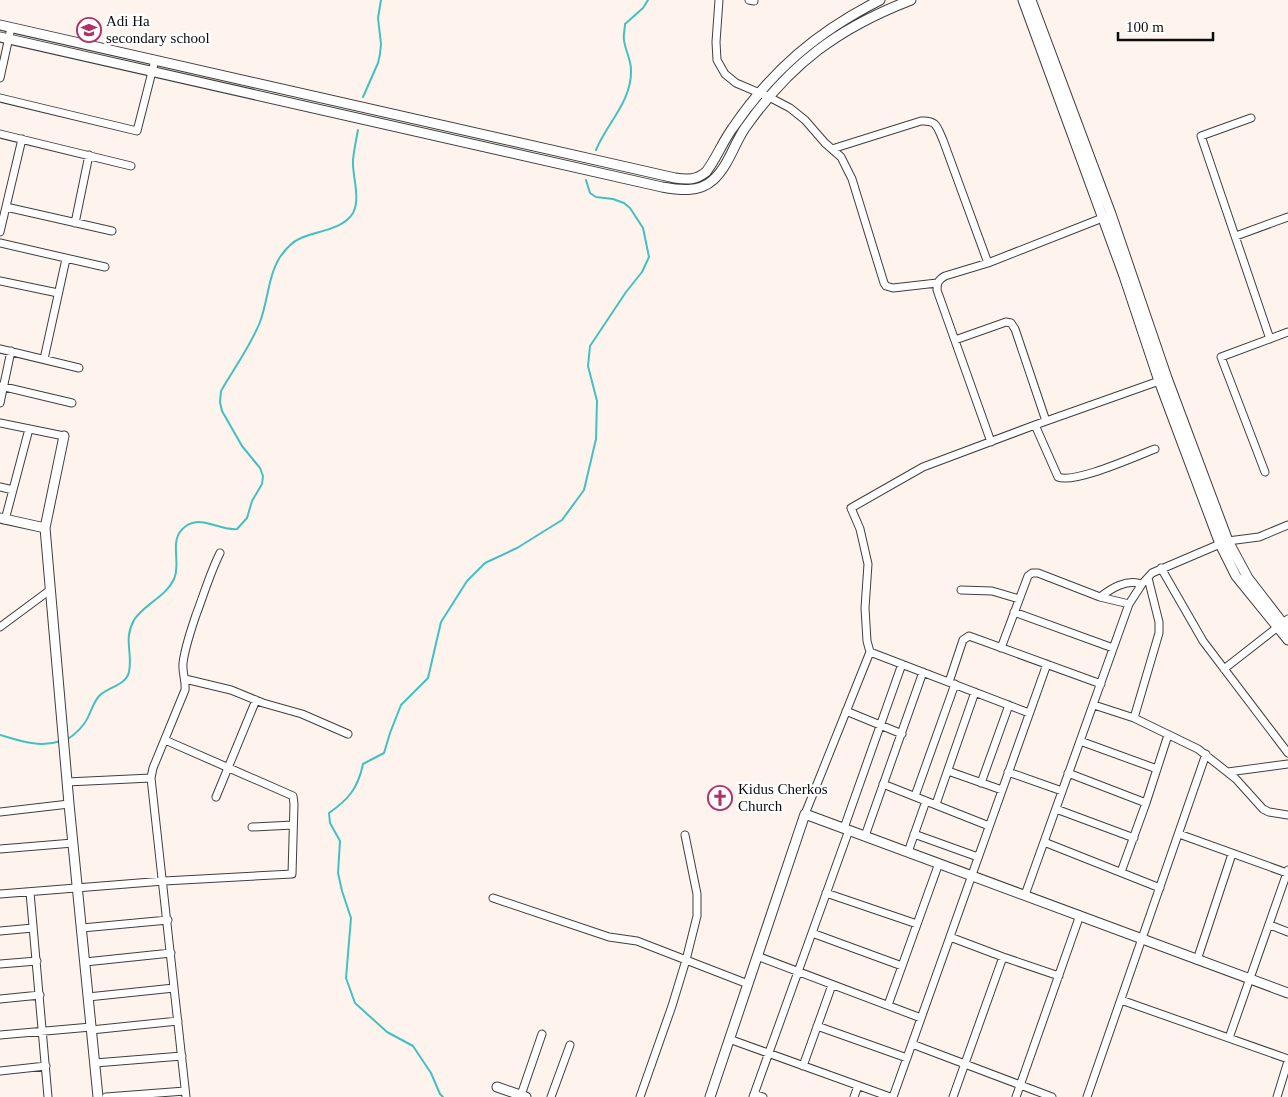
<svg xmlns="http://www.w3.org/2000/svg" width="1288" height="1097" font-family="Georgia,serif">
<style>
.lines{fill:none;stroke-linecap:round;stroke-linejoin:round}
.stream{stroke:#42c0c2;stroke-width:2}
.minor-casing{stroke:#3f3f3f;stroke-width:9}
.tertiary-casing{stroke:#3f3f3f;stroke-width:11}
.minor{stroke:#fff;stroke-width:7}
.tertiary{stroke:#fff;stroke-width:9}
.labels{text-anchor:middle;dominant-baseline:central;stroke-width:5;stroke-linejoin:round;paint-order:stroke}
.poi-label{font-size:15px;fill:#0c0c0c;stroke:#fff;text-anchor:start}
</style>
<rect width="100%" height="100%" fill="#fef4ed"/>
<g class="lines">
<path class="stream" d="M363 97 378 63 380 54 381 44 378 18 381 0
M596 150C607 123 632 101 631 70 631 59 625 50 624 40 623 35 625 29 625 24L643 8 648 0
M0 735C21 741 39 748 61 741
M66 740C75 735 85 725 89 715 92 709 94 701 100 695 109 687 126 685 129 672 133 652 123 640 134 620 144 604 166 597 174 579 182 562 167 539 186 526 203 515 219 531 237 529L247 518 252 501 262 484 263 476 260 468 242 446 222 411 220 402 221 391C234 368 250 347 260 322 268 301 268 276 280 257 285 250 292 242 299 239 315 231 343 230 353 213 361 198 352 176 353 160 354 150 356 140 358 130
M443 1097 440 1094 431 1073 413 1046 387 1032 355 1003 346 978 351 918 342 891 338 873 340 841 330 823 329 813C349 799 358 788 363 764L384 753 390 733 401 705 428 678 441 622 467 581 485 563 517 548 562 520 584 490 596 439 597 401 588 366 590 346 626 292 642 272 649 257 643 228 630 208 624 203 613 199 596 197 590 193 586 180"/>
<defs>
<path id="minor" d="M719 0 716 42 717 60 725 74 736 83 769 97 790 108 805 120 825 143 841 157 852 179 884 283 886 286 893 288 937 283
M749 0 754 1
M0 78 11 28
M0 98 137 131 155 60
M1251 118 1201 136 1270 339
M0 134 131 166
M832 149 921 121C937 120 937 127 943 140L988 263
M6 207 112 231
M75 223 89 155
M0 232 22 139
M1236 236 1288 217
M0 243 105 267
M0 281 58 293
M955 340 1006 322 1011 323 1015 329 1046 421
M0 349 79 368
M44 359 66 259
M0 386 72 403
M0 403 11 351
M0 423 64 436
M1035 425 1058 477C1075 484 1136 456 1155 449
M991 442 937 290C937 283 938 280 945 276L988 263 1105 217
M1265 472 1221 357 1288 332
M0 487 13 490
M5 520 29 429
M1161 568 1203 641 1288 753
M961 590 992 591 1019 599
M1100 597C1112 588 1126 579 1142 584
M1014 612 1113 648
M0 627 50 590
M1001 648 1028 576 1032 573H1038L1100 597 1129 604
M870 652 1029 713
M1224 669 1288 619
M185 679 231 690 263 703 302 714 348 734
M949 682 963 640 969 636 1101 684
M1094 705 1134 718 1198 749 1236 779 1263 809 1269 812 1288 815
M846 711 902 734
M1134 718 1159 633V622L1148 578
M1080 741 1157 769
M948 771 1002 790
M1008 772 1062 791
M1228 772 1288 764
M1068 773 1146 803
M67 782 151 778
M981 783 1009 705
M883 784 989 826
M915 796 955 684
M216 797 256 700
M936 804 975 692
M1056 809 1134 838
M0 812 69 804
M805 814 870 652 867 641 865 608 868 564 860 529 851 508 923 467 1035 425 1162 380
M252 827 293 825
M844 828 902 664
M914 834 978 857
M1179 834 1287 873
M865 836 923 672
M1044 842 1160 888
M0 849 73 843
M908 852 926 801
M1121 872 1146 803 1168 735
M30 892 48 1097
M826 893 917 924
M0 894 164 881 292 874 294 804 293 796 165 740
M1025 895 1129 604 1142 584 1152 573 1220 544 1228 541 1259 537 1288 525
M493 898 609 937 637 941 748 984
M1270 925 1288 932
M82 928 168 920
M0 931 33 928
M812 933 902 966
M950 937 1003 957 1059 976
M757 956 921 1018
M1197 960 1232 854
M85 962 171 953
M0 964 37 961
M88 997 174 988
M0 999 40 995
M1121 1000 1288 1059
M888 1005 939 863
M817 1026 907 1058
M91 1030 178 1021
M0 1035 91 1027
M1229 1038 1288 870
M729 1039 890 1097
M912 1044 1052 1097
M95 1063 182 1056
M803 1066 832 985
M0 1071 46 1066
M754 1094 763 1097
M521 1095 542 1034
M106 1097 185 1091
M186 1097 151 778 153 768 185 690C186 680 182 673 183 663 185 647 191 630 196 615 204 594 210 573 220 553
M551 1097 570 1045
M640 1097 672 1006 686 960 697 916V894L685 835
M753 1097 849 830
M854 1097 858 1086
M893 1097 1047 664
M953 1097 1003 957
M1016 1097 1080 915
M1087 1097 1206 754
M1277 1097 1288 1061"/>
<path id="tertiary" d="M1023 0 1124 276 1159 381 1220 544 1236 576 1288 640
M1031 0 1111 214 1167 378 1228 541 1248 578 1288 630
M0 25 675 178C688 180 696 180 706 172 716 159 722 143 732 129 772 70 817 32 880 0
M0 37 662 187C679 190 699 193 713 180 728 167 734 144 745 128 790 64 838 28 911 0
M64 436 45 528 69 804 98 1097
M0 518 45 528
M497 1087 526 1097
M710 1097 805 814 1288 993"/>
</defs>
<use href="#minor" class="minor-casing"/>
<use href="#tertiary" class="tertiary-casing"/>
<use href="#minor" class="minor"/>
<use href="#tertiary" class="tertiary"/>
</g>
<defs>
<symbol id="school-ring" viewBox="-11 -11 22 22"><circle r="9.5" fill="#fff" stroke="#b13068" stroke-width="1.5"/><path d="M0-5L7-2L0 1L-7-2ZM-4 1L0 2.5L4 1V4Q0 6-4 4Z" fill="#b13068"/></symbol>
<symbol id="church-ring" viewBox="-11 -11 22 22"><circle r="9.5" fill="#fff" stroke="#b13068" stroke-width="1.5"/><path d="M-1.2-6h2.4v3.5h3.3v2.4h-3.3V6h-2.4V-.1h-3.3v-2.4h3.3Z" fill="#b13068"/></symbol>
</defs>
<g fill-rule="evenodd">
<use href="#school-ring" x="75" y="16" width="28" height="28"/>
<use href="#church-ring" x="706" y="784" width="28" height="28"/>
</g>
<g class="labels">
<g class="poi-label">
<text x="106" y="21">Adi Ha<tspan x="106" dy="17">secondary school</tspan></text>
<text x="738" y="789">Kidus Cherkos<tspan x="738" dy="17">Church</tspan></text>
</g>
</g>
<path d="M1118 32v8h95v-8" fill="none" stroke="#0c0c0c" stroke-width="2.5"/>
<text x="1126" y="32" font-size="15" fill="#0c0c0c" stroke="#ffffff" stroke-width="4" paint-order="stroke">100 m</text>
</svg>
